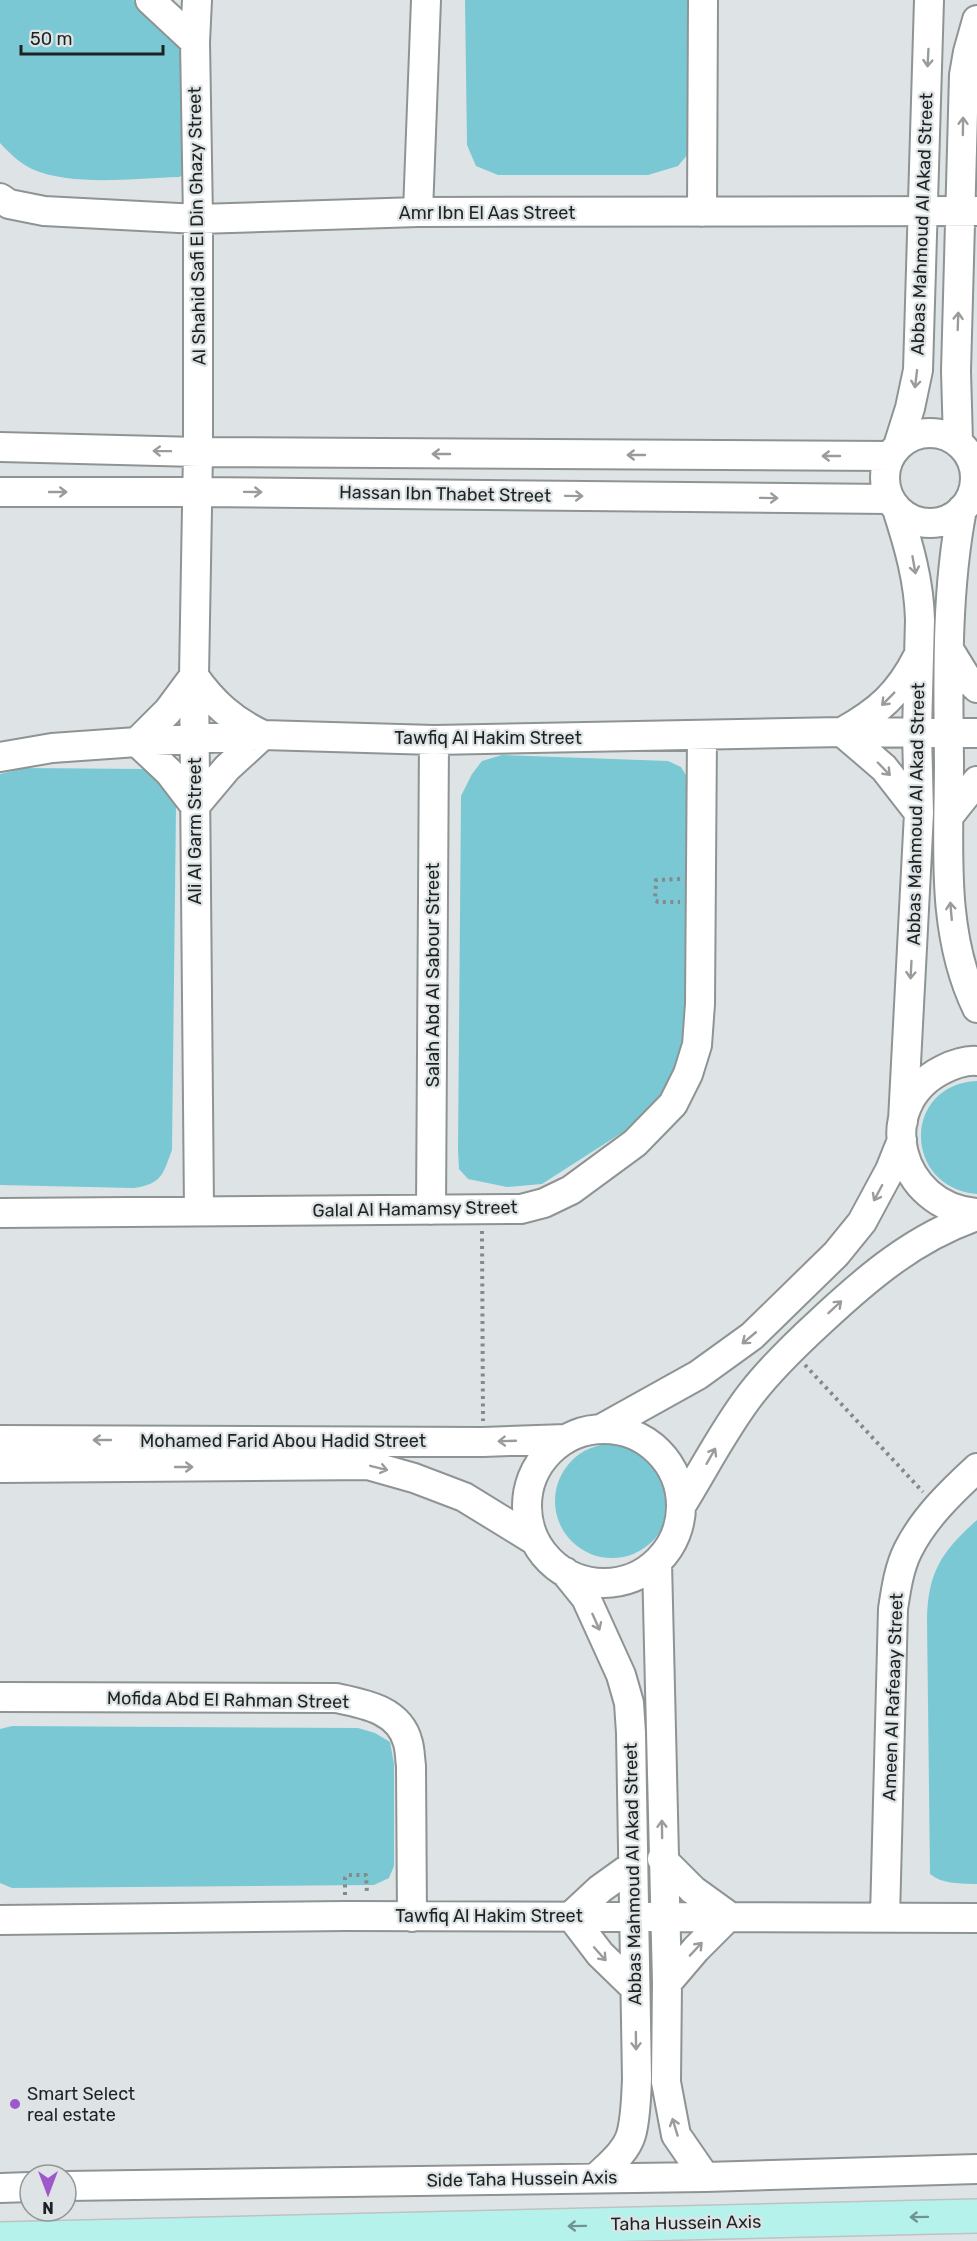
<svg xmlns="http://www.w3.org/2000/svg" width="977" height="2241" font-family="Rubik,sans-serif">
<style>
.green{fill:#7ac8d4}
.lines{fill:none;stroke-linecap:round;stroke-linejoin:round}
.minor-casing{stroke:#8e9394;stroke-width:32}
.major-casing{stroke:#c0c1c1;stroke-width:36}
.path{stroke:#848989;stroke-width:4;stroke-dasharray:3 4.5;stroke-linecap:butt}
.minor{stroke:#fff;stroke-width:28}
.major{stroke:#b6f2ec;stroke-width:33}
.oneway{stroke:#9a9c9c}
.oneway2{stroke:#729491}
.poi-dot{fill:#9f58cb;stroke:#dee4e5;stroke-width:2}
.labels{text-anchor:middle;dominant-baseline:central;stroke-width:4.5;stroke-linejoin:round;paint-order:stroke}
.street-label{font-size:18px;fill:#1f2222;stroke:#dee4e5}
.poi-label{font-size:18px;fill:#1f2222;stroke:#dee4e5;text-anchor:start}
</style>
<rect width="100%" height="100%" fill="#dee4e5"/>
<path class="green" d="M0 0H133L174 37 186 51 191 171 179 177C136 178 72 187 32 169 21 164 9 153 0 143Z
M465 0H694L693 148 678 166 648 175H498L476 166 467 145Z
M502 755 668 761 681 767 692 785 688 1032 677 1063 659 1100 637 1123 542 1184 507 1187 468 1179 459 1169 458 1150 461 796 472 774 482 761Z
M25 768 145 769 171 791 176 807 172 1150C163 1174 162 1184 134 1188L0 1185V774Z
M977 1081V1194H976C902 1186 903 1084 977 1081Z
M555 1501a57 57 0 1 1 114 0a57 57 0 1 1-114 0Z
M977 1520V1884H973C958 1883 942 1884 930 1874L927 1619C928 1572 942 1551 977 1520Z
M12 1726 358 1728 375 1733 390 1742 394 1764V1866L389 1878 374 1885 12 1888 0 1883V1729Z"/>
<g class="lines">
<defs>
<path id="minor" d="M150 0 195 42
M197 0 195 42 198 219V452L194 676 199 1210
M0 198 9 204 44 211 198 219 418 212 977 211
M418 212 426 0
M702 212 703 0
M885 478a45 45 0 1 1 90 0a45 45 0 1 1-90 0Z
M958 442 956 371 964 75 968 52 977 20
M898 446 910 408 918 370 929 0
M0 447 198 452 890 456
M0 492H198L890 499
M897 509C909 546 919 581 920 620L917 732 919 813 903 1121
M962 509C946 592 948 678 949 762 949 844 940 932 977 1008
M950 651 966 677 977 688
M918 656C899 694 878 712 842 732L884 768 919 813
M194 676C213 703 233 721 263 735L227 768 195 806 169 772 137 742 168 711Z
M0 757 52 748 137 742 263 735 434 740 842 732 977 733
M949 816 977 781
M977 1061C965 1060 952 1065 942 1070 872 1106 898 1207 977 1213
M431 1210 434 740
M0 1213 521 1209 544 1203 571 1190 635 1143 673 1104 688 1074 697 1045 700 1004 702 735
M601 1429 698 1375 752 1336 836 1254 862 1222 890 1170 902 1140
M527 1506a77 77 0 1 1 154 0a77 77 0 1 1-154 0Z
M0 1440 483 1442 566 1439
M0 1468 368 1465 414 1478 464 1497 534 1540
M681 1506C704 1469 724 1429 751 1394 772 1367 795 1345 820 1322 867 1278 915 1237 977 1216
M657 1562 667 1983 666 2082 676 2135 705 2177
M565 1572 586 1598 621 1675 629 1703 631 1733 637 2079C636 2097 636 2118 631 2135 626 2152 608 2166 596 2178
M0 1697 336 1698C365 1704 400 1710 408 1743 410 1750 410 1759 411 1766L412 1917
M662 1859 693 1890 729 1916 696 1949 667 1983
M632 1866 600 1889 571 1916 600 1954 635 1988
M885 1917 893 1609C896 1589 899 1568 908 1550 924 1518 951 1492 977 1468
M0 1920 345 1916 977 1918
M66 2186 705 2177 977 2169
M0 2188 30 2187"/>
<path id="major" d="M0 2239 977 2216"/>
</defs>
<use href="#minor" class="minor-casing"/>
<use href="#major" class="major-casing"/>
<path class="path" d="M680 879 656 880 655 900 658 902H680
M482 1231 483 1421
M805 1365 923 1492
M345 1895V1878L347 1875H366L367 1894"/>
<use href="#minor" class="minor"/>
<use href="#major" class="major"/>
</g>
<defs><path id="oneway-shaft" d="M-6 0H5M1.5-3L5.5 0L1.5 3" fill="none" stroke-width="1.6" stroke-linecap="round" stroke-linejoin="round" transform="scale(1.5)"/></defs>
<g class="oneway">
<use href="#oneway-shaft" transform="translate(928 58) rotate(93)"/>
<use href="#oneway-shaft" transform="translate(963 126) rotate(-89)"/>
<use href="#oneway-shaft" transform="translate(958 321) rotate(-88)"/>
<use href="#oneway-shaft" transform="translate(916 379) rotate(97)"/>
<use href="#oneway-shaft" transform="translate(162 451) rotate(-179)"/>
<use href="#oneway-shaft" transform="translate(441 454) rotate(-180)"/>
<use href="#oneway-shaft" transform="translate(636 455) rotate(-180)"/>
<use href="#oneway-shaft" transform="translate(831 456) rotate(-180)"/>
<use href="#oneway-shaft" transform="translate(58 492)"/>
<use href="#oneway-shaft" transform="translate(253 492) rotate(1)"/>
<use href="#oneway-shaft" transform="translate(574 496) rotate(1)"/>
<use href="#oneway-shaft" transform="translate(769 498) rotate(1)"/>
<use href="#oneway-shaft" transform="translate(914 565) rotate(80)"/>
<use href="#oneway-shaft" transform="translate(888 699) rotate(135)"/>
<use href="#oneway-shaft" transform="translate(884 769) rotate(46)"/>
<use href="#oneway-shaft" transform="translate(951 911) rotate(-95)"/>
<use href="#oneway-shaft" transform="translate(911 970) rotate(93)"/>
<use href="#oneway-shaft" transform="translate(878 1193) rotate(118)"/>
<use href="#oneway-shaft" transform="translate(835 1307) rotate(-43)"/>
<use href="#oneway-shaft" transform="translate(749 1338) rotate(140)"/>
<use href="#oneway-shaft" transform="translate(102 1440) rotate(-180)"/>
<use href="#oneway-shaft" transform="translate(507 1441) rotate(178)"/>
<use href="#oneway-shaft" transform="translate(711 1456) rotate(-60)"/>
<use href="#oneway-shaft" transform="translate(184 1467)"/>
<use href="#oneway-shaft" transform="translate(379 1468) rotate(14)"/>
<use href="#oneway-shaft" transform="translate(596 1622) rotate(66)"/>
<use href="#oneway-shaft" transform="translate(662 1829) rotate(-91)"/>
<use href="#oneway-shaft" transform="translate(696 1949) rotate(-47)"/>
<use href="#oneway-shaft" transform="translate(600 1954) rotate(48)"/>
<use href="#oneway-shaft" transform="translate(636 2041) rotate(89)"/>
<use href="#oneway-shaft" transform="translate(675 2127) rotate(-107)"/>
</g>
<g class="oneway2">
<use href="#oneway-shaft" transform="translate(919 2217) rotate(179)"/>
<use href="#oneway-shaft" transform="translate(577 2226) rotate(179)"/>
</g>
<circle class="poi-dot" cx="15" cy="2104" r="6"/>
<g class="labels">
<g class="street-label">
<text x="487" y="213">Amr Ibn El Aas Street</text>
<text transform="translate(922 224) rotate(-88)">Abbas Mahmoud Al Akad Street</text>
<text transform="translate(197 226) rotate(-91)">Al Shahid Safi El Din Ghazy Street</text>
<text transform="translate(445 494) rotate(1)">Hassan Ibn Thabet Street</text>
<text x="488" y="738">Tawfiq Al Hakim Street</text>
<text transform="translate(916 814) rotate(-89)">Abbas Mahmoud Al Akad Street</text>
<text transform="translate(195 831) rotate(-90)">Ali Al Garm Street</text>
<text transform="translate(433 975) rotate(-90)">Salah Abd Al Sabour Street</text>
<text transform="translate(415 1209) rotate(-1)">Galal Al Hamamsy Street</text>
<text x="283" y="1441">Mohamed Farid Abou Hadid Street</text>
<text transform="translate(893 1697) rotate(-88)">Ameen Al Rafeaay Street</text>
<text transform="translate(228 1700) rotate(1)">Mofida Abd El Rahman Street</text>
<text transform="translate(633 1874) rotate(-91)">Abbas Mahmoud Al Akad Street</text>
<text x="489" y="1916">Tawfiq Al Hakim Street</text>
<text transform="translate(522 2179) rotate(-1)">Side Taha Hussein Axis</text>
<text transform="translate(686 2223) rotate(-1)">Taha Hussein Axis</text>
</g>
<g class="poi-label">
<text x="27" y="2094">Smart Select<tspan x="27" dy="21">real estate</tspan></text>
</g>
</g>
<g transform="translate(48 2193) rotate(180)"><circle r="28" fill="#dee4e5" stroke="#929697" stroke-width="1.5"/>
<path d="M0-4.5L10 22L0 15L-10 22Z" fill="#9f58cb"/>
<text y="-9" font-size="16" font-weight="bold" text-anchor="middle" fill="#1f2222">N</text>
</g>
<path d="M21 45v9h142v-9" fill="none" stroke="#1f2222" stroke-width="3"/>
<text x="30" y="45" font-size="18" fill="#1f2222" stroke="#dee4e5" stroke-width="4.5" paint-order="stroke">50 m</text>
</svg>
